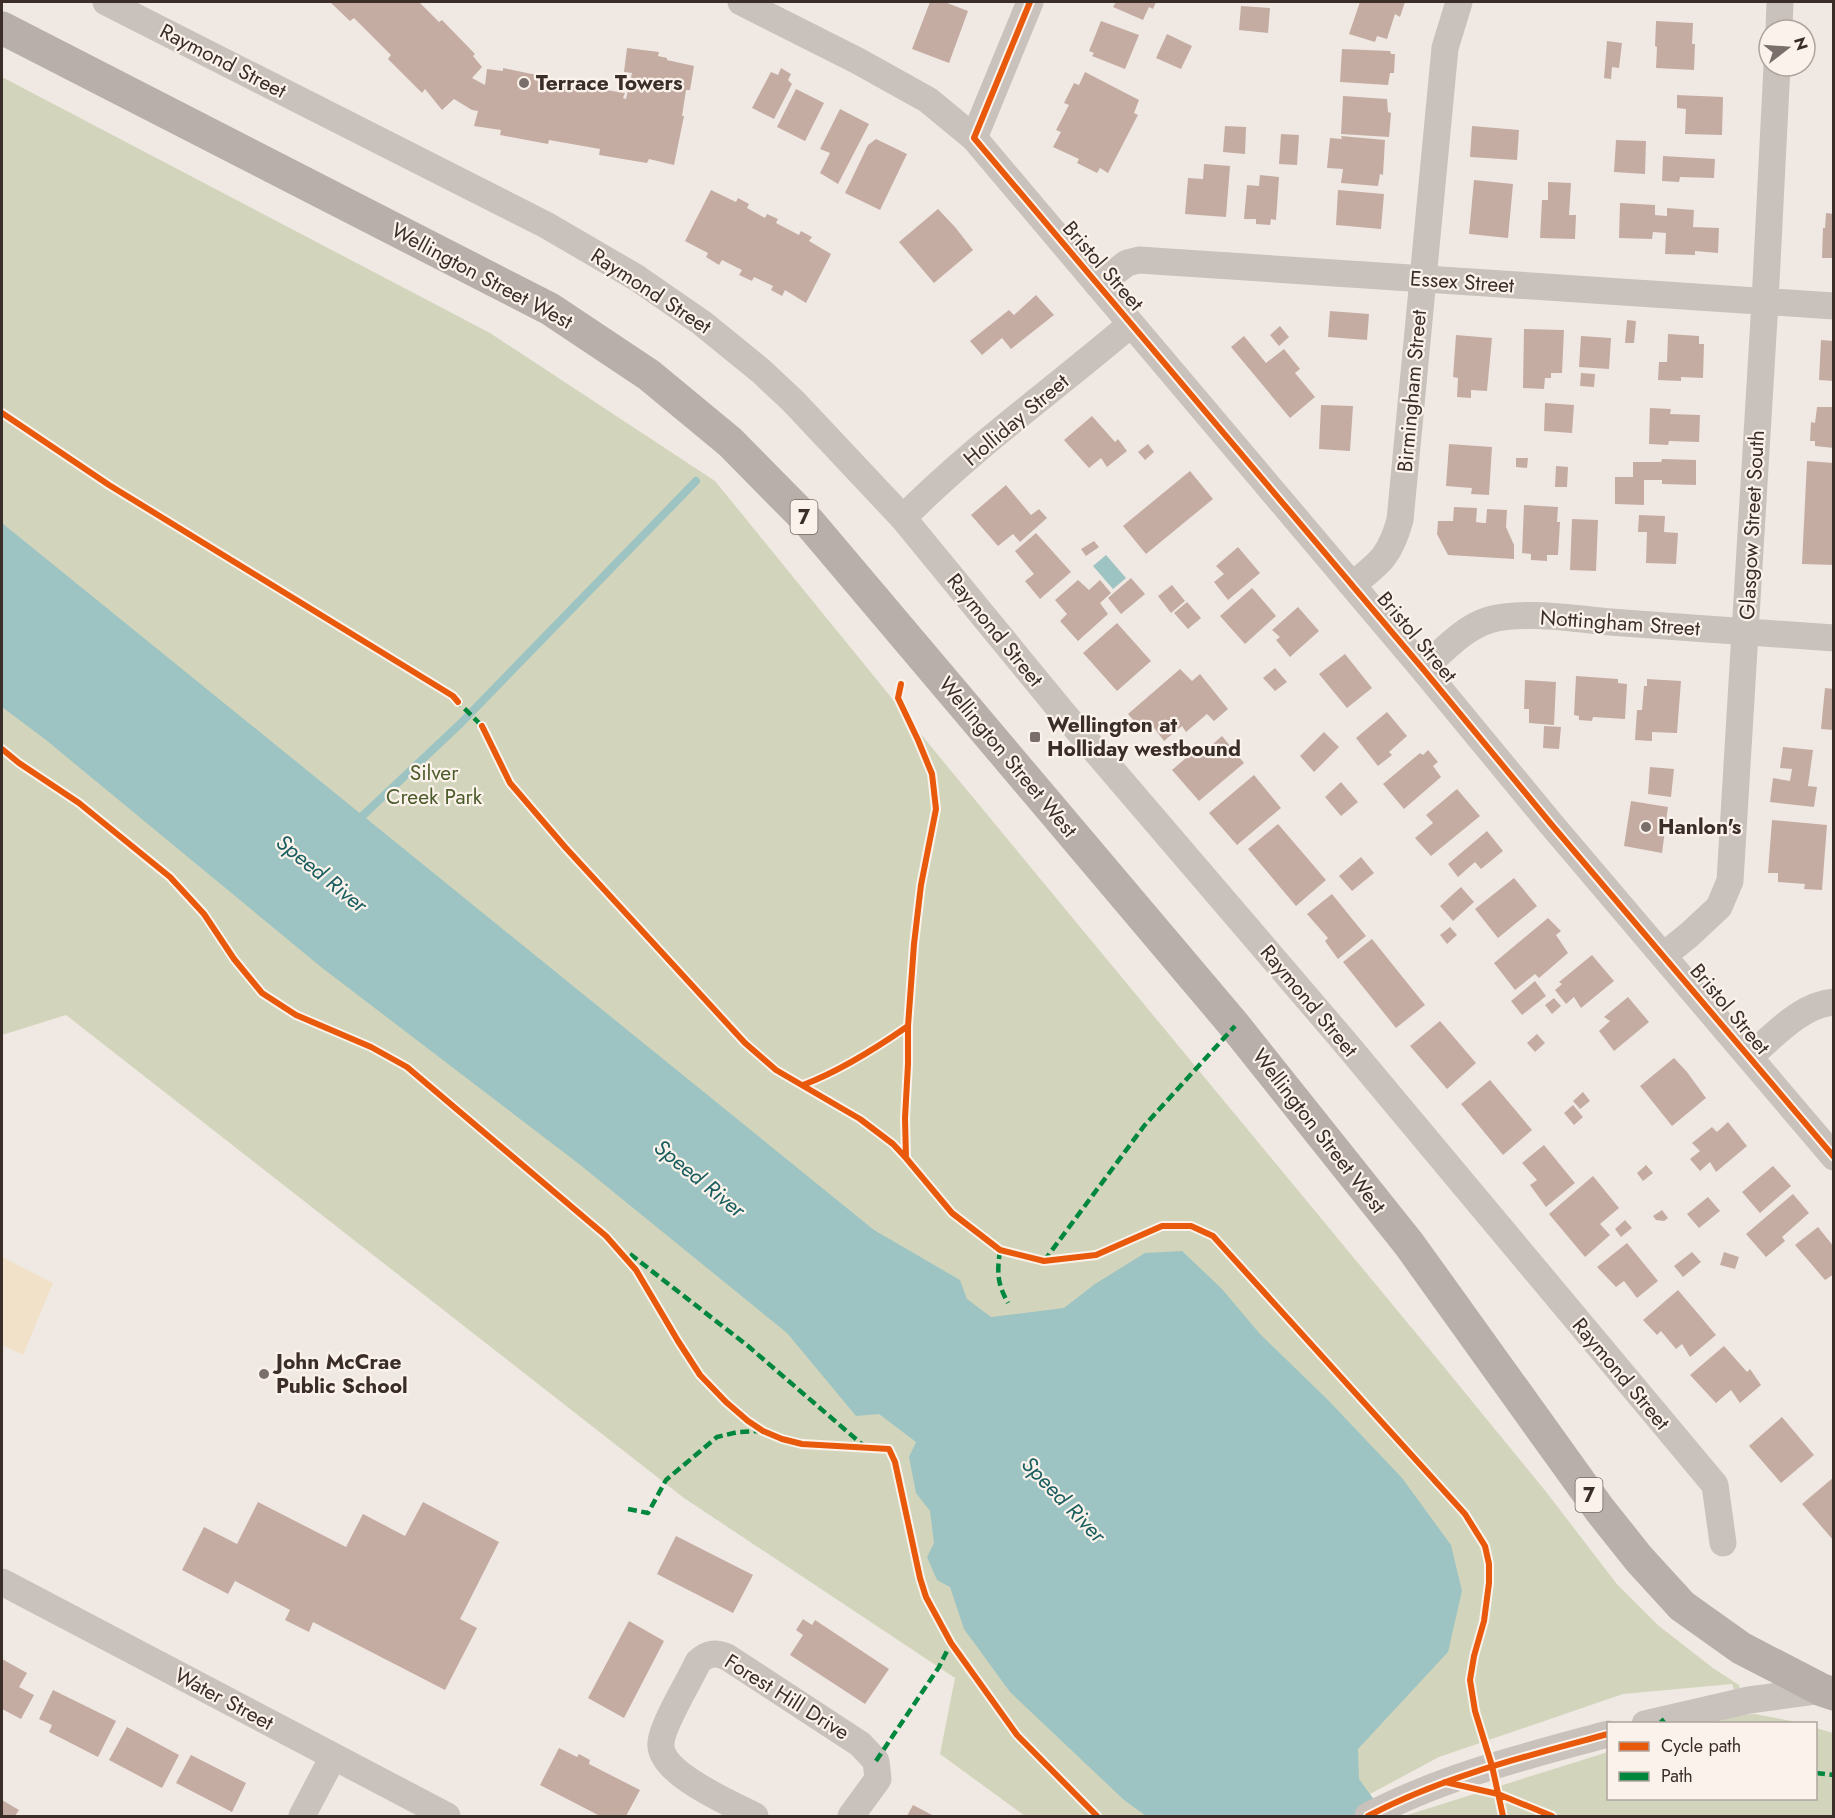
<svg xmlns="http://www.w3.org/2000/svg" width="1835" height="1818" font-family="Jost,sans-serif">
<style>
.green{fill:#d2d5bc}
.sand{fill:#f1e1c8}
.water{fill:#9dc4c2}
.lines{fill:none;stroke-linecap:round;stroke-linejoin:round}
.stream{stroke:#9dc4c2;stroke-width:8}
.building{fill:#c5aca3}
.minor{stroke:#c9c1bb;stroke-width:27}
.major{stroke:#b8afaa;stroke-width:33}
.quiet{stroke:#00873e;stroke-width:4.5;stroke-dasharray:9 4.5;stroke-linecap:butt}
.cycleway-casing{stroke:#fbf3eb;stroke-width:10}
.cycleway{stroke:#e8590c;stroke-width:6}
.poi-dot{fill:#7a6f6a;stroke:#fbf3eb;stroke-width:2}
.labels{text-anchor:middle;dominant-baseline:central;stroke-width:4.5;stroke-linejoin:round;paint-order:stroke}
.shield{fill:#fbf3eb;stroke:#756963;stroke-width:1.5}
.shield-label{font-size:20px;font-weight:bold;fill:#3b2e29}
.street-label{font-size:21px;fill:#3b2e29;stroke:#fbf3eb}
.poi-label{font-size:21px;font-weight:bold;fill:#3b2e29;stroke:#fbf3eb;text-anchor:start}
.park-label{font-size:21px;fill:#4b5b2a;stroke:#fbf3eb}
.water-label{font-size:22px;font-style:italic;fill:#1a5e60;stroke:#fbf3eb}
</style>
<rect width="100%" height="100%" fill="#f0e9e3"/>
<path class="green" d="M2 77 490 333 715 481 947 766 1435 1356 1547 1493 1616 1583 1659 1626 1713 1668 1739 1685 1740 1689 1734 1690 1732 1684 1623 1694 1439 1757 1329 1816H1025L940 1754 955 1678 684 1498 66 1015 2 1035Z
M1755 1714 1802 1723 1701 1724 1726 1716Z
M1816 1728 1833 1733V1816H1404L1608 1752V1798H1816Z"/>
<path class="sand" d="M2 1257 53 1283 23 1355 2 1345Z"/>
<path class="water" d="M2 523 874 1230 960 1280 967 1299 991 1317 1064 1308 1095 1284 1145 1253 1182 1251 1222 1289 1260 1334 1328 1400 1402 1478 1451 1545 1462 1591 1448 1652 1358 1749 1359 1779 1386 1816H1146L1124 1800 1010 1692 964 1629 950 1587 937 1580 927 1557 934 1543 930 1511 916 1493 909 1457 916 1442 879 1414 856 1416 787 1333 579 1164 321 967 46 740 2 707Z
M1106 555 1126 578 1113 589 1093 566Z"/>
<g class="lines">
<path class="stream" d="M356 822 461 723 696 481"/>
</g>
<path class="building" d="M330 2H422L420 3 439 22 442 20 475 54 473 56 482 67 472 78 485 85 487 69 503 71V68L551 78 550 81 625 93 623 98 626 99 632 73 624 72 627 48 659 52 658 56 667 58V60L694 66 690 90H686L682 116H684L674 165 649 159 647 163 599 155 600 149 549 140 548 144 500 135 501 130 474 126 478 111 472 110 454 99 442 110 425 89 422 93 388 59 391 55 354 18 350 21Z
M930 2H948L947 3 968 11 949 63 912 49Z
M1116 2H1156L1153 9 1149 7 1143 20 1113 7Z
M1360 2H1405L1400 17 1395 14 1387 39 1377 36 1375 42 1349 34Z
M1241 6 1270 8 1268 33 1239 30Z
M1101 21 1139 35 1125 69 1092 56 1094 53 1089 51Z
M1656 21 1693 23 1692 44H1695L1694 70 1656 68 1657 47 1655 46Z
M1167 34 1192 46 1181 69 1156 58Z
M1607 41 1622 43 1619 68 1612 67 1611 79 1604 78Z
M1342 49 1390 51 1391 54H1395L1394 73H1390L1388 85 1340 82Z
M781 68 791 74 788 80 792 84 774 119 752 108 771 72 778 75Z
M1085 72 1139 100 1134 113 1138 115 1108 173 1100 168 1097 173 1077 163 1079 159 1053 147 1061 132 1056 130 1069 105 1064 103 1074 83 1079 85Z
M796 89 824 103 805 141 777 127Z
M1677 95 1723 97 1722 135 1685 134 1686 109 1677 108Z
M1343 96 1387 99 1388 112 1391 113 1389 137 1341 134Z
M840 109 869 124 838 184 820 173 830 153 820 149Z
M1225 126 1246 127 1245 154 1223 152Z
M1472 126 1519 130 1517 160 1470 157Z
M1281 134 1299 135 1297 165 1279 164Z
M1341 136 1385 140 1383 175 1380 174 1378 186 1341 183 1343 169 1327 168 1330 138 1342 139Z
M876 139 907 154 880 210 845 193 868 145Z
M1616 140 1646 141 1645 174 1614 172Z
M1663 156 1715 159 1714 178 1680 177 1679 182 1662 181Z
M1204 164 1230 166 1226 217 1185 214 1188 178 1203 179Z
M1260 175 1279 177 1276 220 1271 219 1270 225 1256 224V219H1244L1247 185 1259 186Z
M1474 180 1513 184 1508 238 1469 234Z
M1548 182 1571 183 1569 215H1576L1575 239 1540 238 1542 200H1548Z
M711 190 736 202 738 198 749 204 747 208 765 218 767 214 778 219 776 223 799 235 801 231 812 237 809 241 831 254 806 303 785 290 782 296 771 290 773 286 754 277 752 281 739 275 742 270 722 260 719 265 706 257 708 253 685 241Z
M1338 190 1384 194 1381 229 1336 225Z
M1620 203 1655 205V215L1667 216V208L1694 210 1693 227 1719 228 1718 253 1695 251V255L1665 254 1666 233 1653 232 1652 239 1619 238Z
M938 209 955 227 973 250 934 283 899 242Z
M1826 213 1834 214V258H1822L1823 228H1825Z
M1036 295 1054 315 1011 349 1002 338 982 355 970 341 1009 310 1014 315Z
M1330 311 1369 314 1367 340 1328 337Z
M1627 320 1636 321 1634 343H1625Z
M1280 326 1289 337 1279 346 1270 335Z
M1524 329 1564 330 1562 373H1551V378H1545L1544 389 1523 388Z
M1668 334 1699 336V344H1704L1703 378 1681 377V381L1658 380 1659 362H1667Z
M1456 335 1492 338 1487 391 1471 390V398L1457 397 1458 378 1453 377Z
M1244 336 1266 363 1284 349 1300 369 1295 373 1315 397 1290 418 1231 347Z
M1581 336 1611 338 1609 369 1579 367Z
M1821 340 1834 341V381L1819 380Z
M1581 373 1595 374 1594 387 1580 386Z
M1545 403 1574 405 1572 433 1544 431Z
M1321 405 1353 406 1350 451 1319 449Z
M1817 407H1834V448L1815 446V441H1810L1811 422 1815 423Z
M1650 408 1671 409 1670 414 1700 415 1699 442 1669 441 1668 445 1649 444Z
M1092 416 1115 442 1118 439 1127 451 1107 467 1101 458 1089 468 1064 440Z
M1148 444 1154 452 1145 460 1138 452Z
M1449 444 1492 447 1489 495 1471 494 1472 488 1446 486Z
M1516 458H1528L1527 468 1516 467Z
M1662 459 1696 460V485L1662 484V480H1644V505L1615 504V477H1633V462H1661Z
M1807 461 1834 463V565L1802 564Z
M1556 466 1568 467 1567 487H1555Z
M1190 471 1213 499 1146 554 1123 526Z
M1006 485 1031 515 1039 509 1047 518 1020 542 1013 534 998 546 971 515Z
M1524 505 1558 507 1557 522H1560L1558 555H1547V561L1531 560V554L1522 553Z
M1454 507 1477 508 1476 522 1483 523H1486L1487 509 1507 510 1506 527 1514 545V559L1448 555 1437 534 1438 521H1453Z
M1639 515 1665 516 1664 532 1678 533 1676 564 1646 563 1647 532H1638Z
M1572 519 1598 520 1596 571 1570 570Z
M1036 533 1071 572 1040 599 1025 581 1034 574 1015 551Z
M1094 541 1099 547 1086 556 1081 549Z
M1238 547 1260 573 1228 600 1214 582 1224 574 1216 566Z
M1131 578 1145 594 1121 614 1108 598Z
M1078 580 1089 590 1100 580 1111 593 1100 603 1108 614 1078 641 1060 621 1067 614 1055 600Z
M1172 585 1185 601 1171 613 1158 596Z
M1252 588 1276 616 1245 644 1220 616Z
M1187 602 1201 618 1188 629 1174 613Z
M1298 607 1319 631 1290 657 1276 640 1280 637 1272 630Z
M1117 623 1151 661 1117 691 1083 653Z
M1345 654 1372 688 1347 708 1319 674Z
M1275 668 1287 682 1275 691 1263 678Z
M1180 669 1192 681 1200 674 1228 709 1214 721 1207 714 1186 732 1182 726 1164 741 1152 725 1144 732 1128 714Z
M1576 676 1618 679V683L1627 684 1625 719 1593 717 1592 721 1579 720V716L1574 715Z
M1647 679 1681 681 1677 733 1652 732V741L1635 740 1637 710H1642L1644 686H1647Z
M1525 680 1556 682 1554 725 1529 723V709H1524Z
M1825 688 1834 689V730L1821 729Z
M1387 712 1407 736 1389 752 1392 755 1378 766 1356 738Z
M1544 726 1561 727 1559 749 1543 748Z
M1324 732 1339 747 1314 772 1300 756Z
M1222 736 1244 763 1199 801 1172 770 1201 745 1206 750Z
M1783 747 1813 750 1808 786 1817 787 1814 807 1770 802 1773 778 1790 781 1792 769 1780 768Z
M1428 750 1438 762 1433 766 1441 777 1404 809 1383 784 1420 753 1423 755Z
M1650 767 1674 769 1671 797 1648 794Z
M1254 775 1281 808 1237 845 1209 813Z
M1341 782 1358 802 1341 816 1325 797Z
M1457 789 1480 816 1431 856 1415 838 1433 823 1426 815Z
M1631 801 1668 807 1662 853 1624 846Z
M1772 820 1827 825 1822 890 1804 889 1805 884 1778 882V873H1768Z
M1278 824 1326 880 1296 906 1248 849Z
M1487 831 1503 851 1481 869 1475 862 1458 877 1448 864Z
M1361 857 1374 873 1352 891 1339 876Z
M1514 878 1537 906 1498 938 1475 909Z
M1461 887 1474 902 1453 921 1440 906Z
M1332 894 1366 936 1338 959 1325 941 1328 938 1307 914Z
M1548 918 1561 931 1556 935 1568 953 1539 978 1535 974 1515 990 1494 963Z
M1450 927 1457 935 1447 944 1440 935Z
M1372 939 1425 1005 1396 1028 1343 962Z
M1592 955 1614 981 1581 1008 1574 997 1566 1004 1555 990 1562 984 1559 982Z
M1535 981 1546 996 1522 1015 1511 1001Z
M1628 997 1649 1022 1614 1051 1599 1031 1610 1021 1604 1017Z
M1554 998 1561 1006 1552 1014 1545 1005Z
M1440 1021 1476 1063 1447 1089 1410 1046Z
M1537 1034 1545 1043 1535 1052 1527 1043Z
M1674 1058 1687 1072 1706 1098 1672 1126 1640 1086Z
M1490 1080 1532 1130 1503 1155 1461 1104Z
M1583 1092 1590 1101 1580 1109 1573 1101Z
M1573 1105 1583 1117 1574 1125 1564 1113Z
M1728 1122 1747 1146 1716 1172 1710 1162 1700 1171 1690 1159 1700 1151 1692 1143 1712 1127 1717 1132Z
M1544 1145 1575 1183 1546 1207 1530 1185 1537 1180 1522 1163Z
M1646 1165 1653 1173 1643 1181 1637 1173Z
M1773 1166 1791 1186 1760 1213 1742 1192Z
M1593 1176 1619 1208 1600 1224 1610 1235 1585 1257 1549 1214Z
M1793 1194 1809 1213 1782 1237 1785 1241 1766 1257 1746 1234Z
M1708 1197 1720 1211 1699 1228 1687 1214Z
M1662 1210 1668 1218 1664 1221 1656 1220 1653 1216Z
M1625 1220 1632 1228 1621 1237 1615 1229Z
M1818 1227 1834 1247V1274L1825 1280 1795 1245Z
M1627 1243 1658 1281 1637 1298 1624 1281 1616 1287 1597 1267Z
M1692 1252 1701 1262 1683 1277 1674 1266Z
M1724 1252 1739 1257 1735 1269 1720 1265Z
M1678 1290 1716 1335 1690 1357 1682 1344 1676 1349 1661 1331 1657 1335 1643 1320Z
M1724 1346 1747 1372 1750 1369 1761 1385 1740 1403 1731 1390 1716 1403 1690 1375Z
M1782 1417 1814 1455 1781 1483 1749 1446Z
M1834 1477V1541L1802 1504Z
M258 1502 346 1547 363 1514 405 1536 423 1502 499 1542 460 1619 477 1628 445 1690 313 1622 309 1632 285 1620 290 1610 235 1581 228 1594 182 1570 204 1527 237 1544Z
M676 1536 753 1575 733 1613 657 1574Z
M803 1619 812 1625 815 1620 889 1669 865 1704 790 1655 803 1635 796 1630Z
M629 1621 664 1641 624 1718 588 1698Z
M2 1659 27 1673 19 1687 34 1695 21 1719 2 1709Z
M53 1690 116 1721 98 1757 49 1732 52 1725 39 1719Z
M127 1727 179 1755 162 1788 109 1760Z
M559 1748 577 1757 579 1754 590 1760 589 1764 640 1790 626 1816H600L540 1785Z
M191 1755 246 1783 232 1812 176 1783Z
M2 1800 19 1810 15 1816H2Z
M913 1805 934 1816H907Z"/>
<g class="lines">
<path class="minor" d="M106 2 546 225 637 278 702 323 761 371 793 401 903 518 1063 713 1343 1040 1715 1485 1723 1543
M741 2 858 61 928 100 974 138 1423 669 1551 824 1834 1157
M1779 30 1780 2
M974 138 1030 2
M1098 285 1127 263 1139 260 1834 306
M903 518C972 448 1056 388 1131 324
M1352 585C1380 563 1390 556 1400 520L1445 48 1459 2
M1423 669C1443 651 1463 628 1489 620 1520 610 1577 619 1611 622 1685 628 1759 633 1834 638
M1663 956 1689 935 1719 907 1730 881 1765 302 1777 66
M1749 1057C1774 1036 1800 1005 1834 1002
M2 1582 447 1816
M1645 1724 1749 1700 1822 1690
M302 1816 333 1757
M755 1816C732 1804 657 1773 661 1742 663 1723 689 1682 698 1662 708 1653 715 1652 727 1657L860 1744 876 1761 878 1779 851 1816
M1368 1816C1444 1776 1527 1756 1608 1734"/>
<path class="major" d="M2 28 550 309 649 375 730 442 808 521 1235 1026 1409 1244 1600 1510 1639 1559 1682 1606 1741 1648 1822 1690 1834 1694"/>
<path class="quiet" d="M455 699 482 726
M1000 1250C997 1273 997 1283 1008 1303
M630 1254 748 1346 864 1446
M1044 1261 1144 1126 1235 1026
M628 1509 648 1513 666 1480 717 1437 738 1432 760 1431
M1661 1719 1665 1724
M876 1761 939 1667 951 1643
M1816 1773 1834 1775"/>
<defs>
<path id="cycleway" d="M1030 2 974 138 1423 669 1551 824 1834 1157
M2 413 109 485 453 696 458 702
M901 684 898 698 918 740 932 774 936 809 921 885 914 944 908 1026V1064L905 1118 906 1158
M482 726 510 783 565 847 745 1043 776 1070 860 1119 893 1144 906 1158 952 1213 1000 1250 1044 1261 1096 1255 1162 1226H1191L1213 1236 1465 1514 1485 1546 1489 1564V1583L1484 1621 1474 1656 1470 1680 1475 1711 1492 1766 1503 1816
M2 749 19 763 79 803 170 877 204 914 234 959 262 993 296 1015 371 1047 407 1067 606 1236 636 1270 678 1341 700 1375 726 1402 748 1421 763 1431 782 1439 802 1444 889 1449 895 1462 920 1578 926 1597 951 1643 1017 1735 1097 1816
M803 1085C840 1071 875 1049 908 1026
M1445 1782 1498 1794 1552 1816
M1368 1816C1444 1776 1527 1756 1608 1734"/>
</defs>
<use href="#cycleway" class="cycleway-casing"/>
<use href="#cycleway" class="cycleway"/>
</g>
<g class="poi-dot">
<circle cx="524" cy="83" r="6"/>
<rect x="1029" y="731" width="12" height="12" rx="3"/>
<circle cx="1646" cy="827" r="6"/>
<circle cx="264" cy="1374" r="6"/>
</g>
<g class="labels">
<g class="shield">
<rect x="790.5" y="500" width="27" height="34" rx="4.5"/>
<rect x="1575.5" y="1478" width="27" height="34" rx="4.5"/>
</g>
<g class="shield-label">
<text x="804" y="517">7</text>
<text x="1589" y="1495">7</text>
</g>
<g class="street-label">
<text transform="translate(223 61) rotate(27)">Raymond Street</text>
<text transform="translate(1103 266) rotate(49)">Bristol Street</text>
<text transform="translate(482 276) rotate(28)">Wellington Street West</text>
<text transform="translate(1462 282) rotate(4)">Essex Street</text>
<text transform="translate(651 291) rotate(33)">Raymond Street</text>
<text transform="translate(1412 391) rotate(-85)">Birmingham Street</text>
<text transform="translate(1016 420) rotate(-40)">Holliday Street</text>
<text transform="translate(1752 525) rotate(-87)">Glasgow Street South</text>
<text transform="translate(1620 623) rotate(4)">Nottingham Street</text>
<text transform="translate(995 630) rotate(51)">Raymond Street</text>
<text transform="translate(1417 637) rotate(50)">Bristol Street</text>
<text transform="translate(1008 757) rotate(50)">Wellington Street West</text>
<text transform="translate(1309 1001) rotate(50)">Raymond Street</text>
<text transform="translate(1730 1009) rotate(50)">Bristol Street</text>
<text transform="translate(1319 1131) rotate(52)">Wellington Street West</text>
<text transform="translate(1621 1374) rotate(50)">Raymond Street</text>
<text transform="translate(787 1697) rotate(32)">Forest Hill Drive</text>
<text transform="translate(224 1699) rotate(28)">Water Street</text>
</g>
<g class="poi-label">
<text x="536" y="83">Terrace Towers</text>
<text x="1047" y="725">Wellington at<tspan x="1047" dy="24">Holliday westbound</tspan></text>
<text x="1658" y="827">Hanlon's</text>
<text x="276" y="1362">John McCrae<tspan x="276" dy="24">Public School</tspan></text>
</g>
<g class="park-label">
<text x="434" y="773">Silver<tspan x="434" dy="24">Creek Park</tspan></text>
</g>
<g class="water-label">
<text transform="translate(322 873) rotate(39)">Speed River</text>
<text transform="translate(700 1178) rotate(39)">Speed River</text>
<text transform="translate(1064 1499) rotate(46)">Speed River</text>
</g>
</g>
<rect width="1835" height="1818" fill="none" stroke="#3b2e29" stroke-width="6"/>
<rect x="1607" y="1722" width="210" height="78" fill="#fbf3eb" stroke="#aea49d" stroke-width="1.5"/>
<rect x="1619" y="1742" width="30" height="9" fill="#e8590c" stroke="#aea49d" stroke-width="1.5"/>
<text x="1661" y="1752" font-size="18" fill="#3b2e29">Cycle path</text>
<rect x="1619" y="1772" width="30" height="9" fill="#00873e" stroke="#aea49d" stroke-width="1.5"/>
<text x="1661" y="1782" font-size="18" fill="#3b2e29">Path</text>
<g transform="translate(1787 48) rotate(73)"><circle r="28" fill="#fbf3eb" stroke="#aea49d" stroke-width="1.5"/>
<path d="M0-4.5L10 22L0 15L-10 22Z" fill="#7a6f6a"/>
<text y="-9" font-size="16" font-weight="bold" text-anchor="middle" fill="#3b2e29">N</text>
</g>
</svg>
